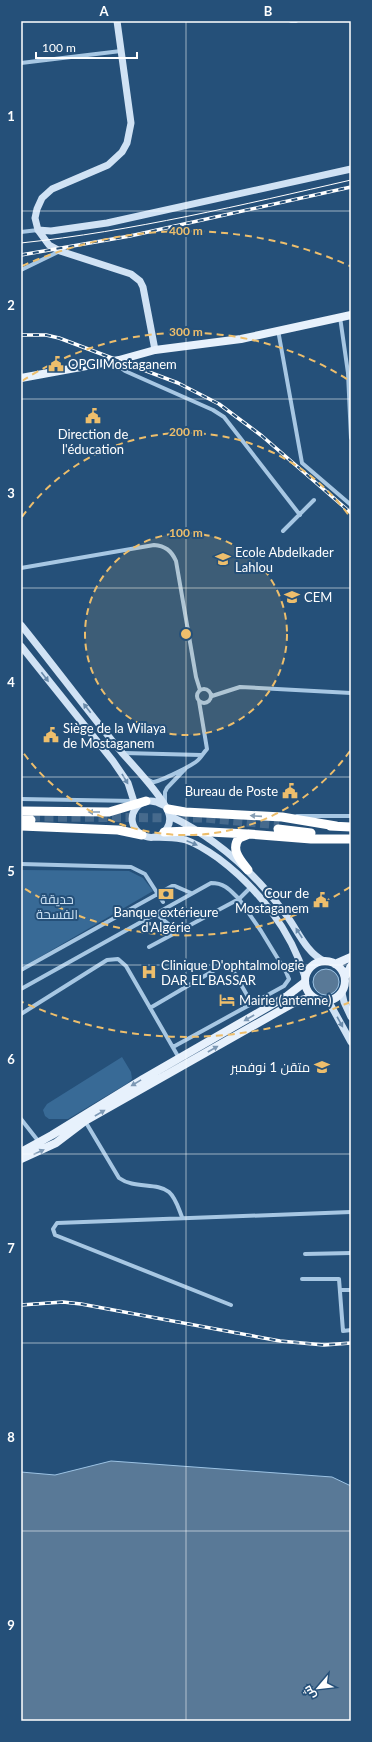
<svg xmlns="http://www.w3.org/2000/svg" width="372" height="1742" font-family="Lato,Cairo,sans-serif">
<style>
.green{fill:#386a96}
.water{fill:#597997;stroke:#9cc3e4}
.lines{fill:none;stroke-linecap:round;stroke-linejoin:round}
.highway-tunnel{stroke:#466a8d;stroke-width:9;stroke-dasharray:9 4.5;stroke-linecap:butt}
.street{stroke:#a7c7e3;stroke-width:4}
.secondary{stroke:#d0e2f4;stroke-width:7}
.primary{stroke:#e7f1fc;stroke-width:8}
.highway{stroke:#fff;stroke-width:9}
.tram{stroke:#fff;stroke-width:1}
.rail-casing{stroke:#fff;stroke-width:3.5}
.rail{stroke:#255079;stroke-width:2;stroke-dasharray:6;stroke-linecap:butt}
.oneway{fill:#698aaa}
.oneway2{fill:#879fb5}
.oneway3{fill:#7c98b4}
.grid{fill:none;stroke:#fff;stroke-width:1;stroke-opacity:0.55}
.ring{fill:none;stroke:#edbe6c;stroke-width:2;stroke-dasharray:7 5}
.labels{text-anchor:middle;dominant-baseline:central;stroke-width:4;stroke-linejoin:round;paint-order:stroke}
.poi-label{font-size:13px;fill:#fff;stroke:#255079;text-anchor:start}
.park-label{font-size:13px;fill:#cae0f3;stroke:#255079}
.centre{fill:#edbe6c;stroke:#255079;stroke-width:2}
.ring-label{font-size:12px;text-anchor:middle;font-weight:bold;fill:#edbe6c;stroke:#255079;stroke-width:4;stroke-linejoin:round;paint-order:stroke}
.neatline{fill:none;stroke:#fff;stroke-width:1.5}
.grid-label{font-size:13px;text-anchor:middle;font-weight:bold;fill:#fff}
</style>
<rect width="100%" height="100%" fill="#255079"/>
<path class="green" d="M21 870 129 871 143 878 153 891 21 968Z
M122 1057 131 1072 132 1079 128 1083 68 1119H49L45 1116 43 1110 47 1104Z"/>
<path class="water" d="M313 982a13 13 0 1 1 26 0a13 13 0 1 1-26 0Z
M111 1461 332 1477 351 1486V1721H21V1472L55 1475Z"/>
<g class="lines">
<path class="highway-tunnel" d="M31 817 205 818 279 825"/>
<path class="street" d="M291 21H296
M21 63 121 51
M21 232 38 230
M21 270 60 251
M340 317 348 373 351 438
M278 330 302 463 351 505
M113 362 125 371 213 410 224 417 300 515
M283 531 314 500
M21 568 154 545C165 546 171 550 176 561L196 677 200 690
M197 696a7 7 0 1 1 14 0a7 7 0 1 1-14 0Z
M212 696 240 687 351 693
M124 753 201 755
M148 780C150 780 151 782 153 782 159 782 196 764 199 759 202 756 204 752 207 749L199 701
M21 799 134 801
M165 804V792L167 788 186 768
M297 816H351
M21 864 131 867 145 874 163 902
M155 913 177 931
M149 947 239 899 261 931 286 972 289 979 284 986 173 1047
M21 970 172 886H175L191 893
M21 989 211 883C225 883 230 890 239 899L251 887
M150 1008 225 964 230 965 252 1004
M21 1014 107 960 118 959 126 966 179 1058
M21 1119 39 1142
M85 1121 119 1178C134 1189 157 1182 169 1192 176 1198 179 1210 182 1217
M305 1254 351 1253
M302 1279H339L343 1331 351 1330
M340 1290H351
M231 1305 55 1235 53 1229 57 1223 351 1212"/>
<path class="secondary" d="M117 21 131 123 127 143 122 152 108 165 52 189 42 198 37 209 35 218 38 230 49 245 60 251 131 274 140 281 143 287 155 350
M38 230 51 231 107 223 351 169
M21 625C55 667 88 712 123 754 134 766 165 799 169 814 172 824 165 835 155 837 150 838 145 837 141 834 120 820 140 790 163 805
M21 646 113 761 128 783 136 808
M170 816C216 838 253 871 284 912 297 928 305 952 324 961
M155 837C166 838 176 837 186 840 198 844 208 851 218 858 257 887 291 930 305 977
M342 993 344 1002 351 1017
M329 1002 351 1042"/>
<path class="primary" d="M21 378 119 360 155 350 241 339 351 315
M305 981a20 20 0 1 1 40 0a20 20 0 1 1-40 0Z
M335 964 351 957
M345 977 351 966
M21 1152 52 1135 143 1079 287 996 305 982
M21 1159 56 1143 85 1121 297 1001 312 997"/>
<path class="highway" d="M168 809 185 812 282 817 336 826
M21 811 109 812 146 801
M21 820H31
M21 826 118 830 142 835
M330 826 351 827
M278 829 311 833
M164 832 190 831 248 834
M248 870C241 861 230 850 239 838L249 834 311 839H351"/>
<path class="tram" d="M21 243C133 231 242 205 351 180"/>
<defs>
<path id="rail" d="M21 255 130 236 351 187
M21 335H46L59 338 178 383 219 404 262 436 351 513
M21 1305 63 1302 81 1304 280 1341 324 1345 351 1343"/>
</defs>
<use href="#rail" class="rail-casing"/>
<use href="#rail" class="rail"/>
</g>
<defs><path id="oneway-solid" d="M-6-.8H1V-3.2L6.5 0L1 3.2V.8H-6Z"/></defs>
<g class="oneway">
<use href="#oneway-solid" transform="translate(45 677) rotate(53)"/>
<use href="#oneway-solid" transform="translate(87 708) rotate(-128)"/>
<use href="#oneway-solid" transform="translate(125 779) rotate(59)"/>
<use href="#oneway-solid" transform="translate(192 843) rotate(22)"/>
<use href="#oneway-solid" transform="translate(299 933) rotate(-123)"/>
<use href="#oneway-solid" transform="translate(340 1022) rotate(61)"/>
</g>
<g class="oneway2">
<use href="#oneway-solid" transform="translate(94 812) rotate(-180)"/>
<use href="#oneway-solid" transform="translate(256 816) rotate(-176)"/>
</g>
<g class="oneway3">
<use href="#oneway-solid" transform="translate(249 1018) rotate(150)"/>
<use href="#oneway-solid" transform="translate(213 1049) rotate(-30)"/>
<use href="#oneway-solid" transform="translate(136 1083) rotate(149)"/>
<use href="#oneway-solid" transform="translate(100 1113) rotate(-30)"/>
<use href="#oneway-solid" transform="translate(39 1152) rotate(-25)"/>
</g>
<path class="grid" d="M186 21V1721M21 211H351M21 399H351M21 588H351M21 777H351M21 965H351M21 1154H351M21 1343H351M21 1531H351"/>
<circle cx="186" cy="634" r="101" fill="#edbe6c" fill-opacity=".12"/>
<g class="ring">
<circle cx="186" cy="634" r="101"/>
<path d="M350 751A202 202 0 0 1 22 751M22 517A202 202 0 0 1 350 517"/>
<path d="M350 887A302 302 0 0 1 22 887M22 381A302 302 0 0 1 350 381"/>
<path d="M350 1002A403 403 0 0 1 22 1002M22 266A403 403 0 0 1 350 266"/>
</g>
<defs>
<symbol id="civic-bare" viewBox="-9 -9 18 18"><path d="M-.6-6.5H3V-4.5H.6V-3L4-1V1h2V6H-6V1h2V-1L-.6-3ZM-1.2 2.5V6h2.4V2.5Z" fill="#edbe6c" stroke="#255079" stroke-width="2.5" paint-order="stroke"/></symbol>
<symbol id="school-bare" viewBox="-9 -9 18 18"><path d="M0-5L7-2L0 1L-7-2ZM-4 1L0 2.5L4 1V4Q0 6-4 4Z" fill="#edbe6c" stroke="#255079" stroke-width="2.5" paint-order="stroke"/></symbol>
<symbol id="bank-bare" viewBox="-9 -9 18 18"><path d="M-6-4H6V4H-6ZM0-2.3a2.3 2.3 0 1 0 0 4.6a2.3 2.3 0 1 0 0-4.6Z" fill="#edbe6c" stroke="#255079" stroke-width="2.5" paint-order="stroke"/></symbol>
<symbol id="hospital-bare" viewBox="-9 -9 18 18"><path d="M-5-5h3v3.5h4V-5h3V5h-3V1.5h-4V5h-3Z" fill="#edbe6c" stroke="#255079" stroke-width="2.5" paint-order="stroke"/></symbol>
<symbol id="hotel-bare" viewBox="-9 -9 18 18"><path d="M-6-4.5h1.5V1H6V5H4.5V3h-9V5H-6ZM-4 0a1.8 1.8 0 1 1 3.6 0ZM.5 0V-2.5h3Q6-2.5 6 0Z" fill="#edbe6c" stroke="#255079" stroke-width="2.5" paint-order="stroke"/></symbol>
</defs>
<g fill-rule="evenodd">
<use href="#civic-bare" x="45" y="353" width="22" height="22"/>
<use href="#civic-bare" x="82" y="405" width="22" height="22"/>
<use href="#school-bare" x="212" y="548" width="22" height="22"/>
<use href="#school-bare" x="281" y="586" width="22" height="22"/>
<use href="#civic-bare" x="40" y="724" width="22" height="22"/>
<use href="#civic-bare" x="279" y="780" width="22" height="22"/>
<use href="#bank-bare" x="155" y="883" width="22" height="22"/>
<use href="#civic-bare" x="310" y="889" width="22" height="22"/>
<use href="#hospital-bare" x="138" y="961" width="22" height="22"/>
<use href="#hotel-bare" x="216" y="989" width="22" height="22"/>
<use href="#school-bare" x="311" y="1056" width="22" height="22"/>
</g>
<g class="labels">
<g class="poi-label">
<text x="68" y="364">OPGI Mostaganem</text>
<text x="93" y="434" text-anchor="middle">Direction de<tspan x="93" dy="15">l'éducation</tspan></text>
<text x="235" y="552">Ecole Abdelkader<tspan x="235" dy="15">Lahlou</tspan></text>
<text x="304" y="597">CEM</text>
<text x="63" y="728">Siège de la Wilaya<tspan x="63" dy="15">de Mostaganem</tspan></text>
<text x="278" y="791" text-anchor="end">Bureau de Poste</text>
<text x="309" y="893" text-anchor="end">Cour de<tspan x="309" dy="15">Mostaganem</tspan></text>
<text x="166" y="912" text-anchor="middle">Banque extérieure<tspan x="166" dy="15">d'Algérie</tspan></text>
<text x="161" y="965">Clinique D'ophtalmologie<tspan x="161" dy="15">DAR EL BASSAR</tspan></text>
<text x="239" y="1000">Mairie (antenne)</text>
<text x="310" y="1067" text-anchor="end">متقن 1 نوفمبر</text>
</g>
<g class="park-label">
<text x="57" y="899">حديقة<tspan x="57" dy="15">الفسحة</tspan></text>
</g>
</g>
<circle cx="186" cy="634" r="6" class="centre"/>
<g class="ring-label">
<text x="186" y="235">400 m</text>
<text x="186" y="336">300 m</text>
<text x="186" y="436">200 m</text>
<text x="186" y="537">100 m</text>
</g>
<rect width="372" height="1742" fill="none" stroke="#255079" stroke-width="44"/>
<g transform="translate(318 1688) rotate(242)" stroke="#255079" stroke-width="3" paint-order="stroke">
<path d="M0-3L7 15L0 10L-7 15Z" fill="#ffffff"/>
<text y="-6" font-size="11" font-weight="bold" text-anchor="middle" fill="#ffffff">ش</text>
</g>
<path d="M36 52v6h101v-6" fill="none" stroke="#ffffff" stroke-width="2"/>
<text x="42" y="52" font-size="12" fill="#ffffff" stroke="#255079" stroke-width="3" paint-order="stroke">100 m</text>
<rect x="22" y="22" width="328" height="1698" class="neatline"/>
<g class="grid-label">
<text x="104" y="16">A</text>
<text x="268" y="16">B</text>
<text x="11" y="121">1</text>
<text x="11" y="310">2</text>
<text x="11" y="498">3</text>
<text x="11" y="687">4</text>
<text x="11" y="876">5</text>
<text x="11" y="1064">6</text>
<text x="11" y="1253">7</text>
<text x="11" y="1442">8</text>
<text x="11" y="1630">9</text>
</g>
</svg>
